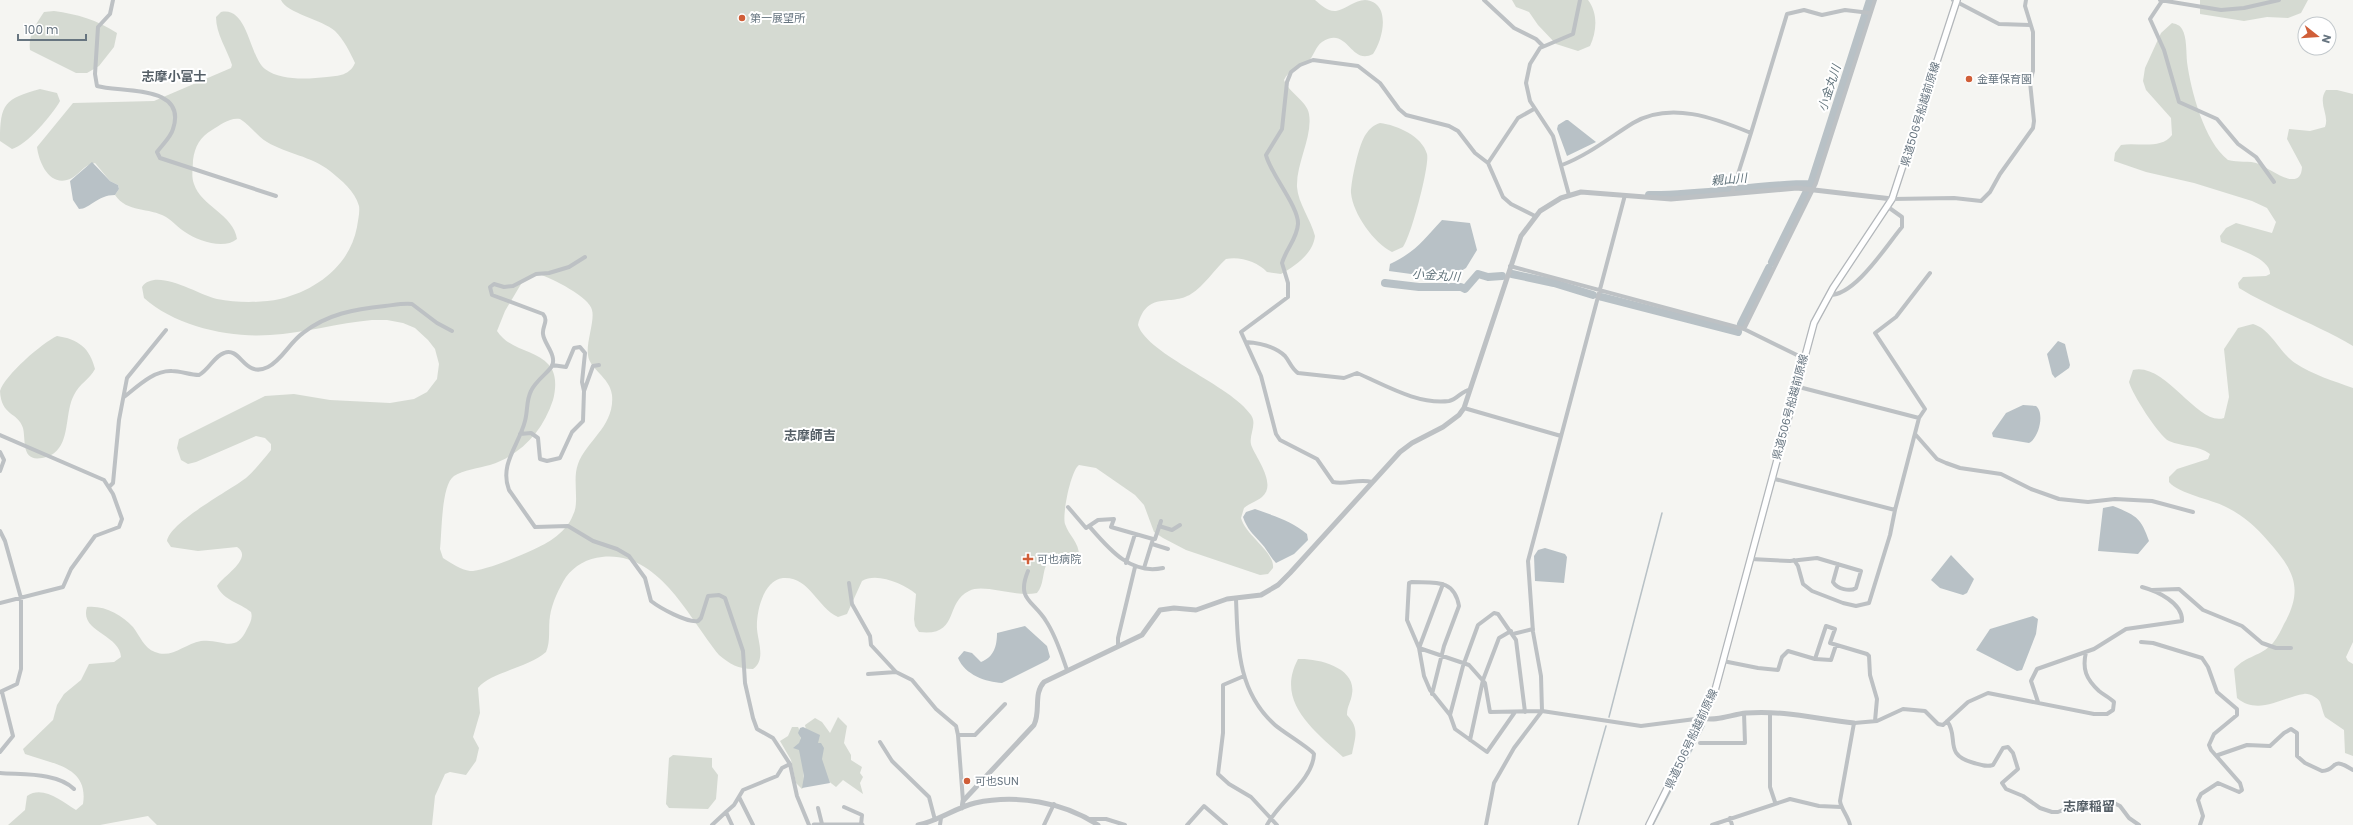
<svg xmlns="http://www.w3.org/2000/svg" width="2353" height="825" font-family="Poppins,'Noto Sans JP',sans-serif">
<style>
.green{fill:#d5dad2;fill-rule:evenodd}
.water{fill:#b8c1c6}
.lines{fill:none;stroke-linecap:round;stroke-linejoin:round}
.stream{stroke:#b8c1c6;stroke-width:1.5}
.river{stroke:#b8c1c6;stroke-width:8}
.secondary-casing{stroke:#b2b6ba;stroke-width:8}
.minor{stroke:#bdc1c4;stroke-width:4}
.tertiary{stroke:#bdc1c4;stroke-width:5}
.secondary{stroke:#fff;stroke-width:5.5}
.poi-dot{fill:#d05e38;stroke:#fff;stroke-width:1.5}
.labels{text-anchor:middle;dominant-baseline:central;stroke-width:4;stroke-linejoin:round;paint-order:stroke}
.poi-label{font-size:11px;fill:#677580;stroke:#fff;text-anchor:start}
.street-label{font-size:11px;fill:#677580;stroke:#fff}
.water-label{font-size:12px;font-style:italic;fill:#63757d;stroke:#fff}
.quarter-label{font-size:13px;font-weight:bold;fill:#545e66;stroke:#fff}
</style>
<rect width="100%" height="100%" fill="#f5f5f2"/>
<path class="green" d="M281 0H1315C1321 5 1328 12 1336 11 1346 9 1355 0 1365 0 1392 2 1383 40 1373 54 1350 66 1348 25 1322 42 1315 47 1314 56 1308 62 1299 69 1288 70 1284 80 1289 93 1307 101 1309 114 1313 136 1296 163 1297 187 1298 203 1311 220 1315 236 1313 254 1295 266 1281 274L1267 272C1258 262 1240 256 1226 259 1214 270 1204 286 1191 294 1170 307 1147 290 1138 325 1148 355 1231 385 1251 415 1258 425 1247 437 1252 447 1257 459 1277 485 1262 497 1257 501 1250 503 1244 508L1241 518C1246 536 1275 552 1273 568L1268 574 1260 575 1186 550 1163 538 1154 532 1144 505 1135 495 1096 468 1079 465C1071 470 1062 514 1065 524 1069 536 1080 543 1079 557L1073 563 1054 560 1047 563C1042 573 1044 585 1037 593 1015 598 984 583 969 591 944 603 960 637 919 632L915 626 914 619 916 594C904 584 877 572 862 581L847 614 838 617C817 607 809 576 783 578 763 580 756 613 757 629 758 642 766 660 753 669 738 669 730 664 719 655 688 617 659 551 602 557 588 558 574 566 566 577 559 588 552 603 550 616 548 628 551 641 546 652 528 668 491 672 478 688L480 713 473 737 479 748 476 761 466 775 450 772 445 774 435 796 432 825H157L148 816 100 825H8L25 810 27 796C43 785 61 801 76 810L83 804C89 766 52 764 25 754L23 749 53 720 57 705 64 694 81 680 89 664 114 662 121 657C120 634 79 632 87 607 104 605 122 615 133 627 140 636 144 648 155 652 172 659 184 644 201 641 222 638 235 655 247 629 250 623 253 618 251 612 240 603 223 600 217 586 223 576 254 558 237 547L198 551 171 547 167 541C170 522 229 491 246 478 255 470 263 460 271 450V444L265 438 256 436 196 462 188 464 181 460 177 448 179 439 265 396 294 394 330 400 390 403 414 399 427 392 437 379 439 364 435 349 428 340 415 328 403 323 387 320H372C338 323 304 333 270 335 229 338 175 326 144 298L142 287C156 267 198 295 217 299 237 303 261 303 280 299 317 290 350 265 357 227 358 220 360 212 359 206 355 191 341 180 330 171 311 156 287 154 267 142 257 136 250 125 240 119 230 117 220 125 212 130 200 137 195 146 193 160 193 167 191 177 194 184 201 206 234 215 237 239 224 250 198 241 185 232 178 228 173 221 166 217 149 207 127 213 115 195L119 189 118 185 110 181 95 163C82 166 82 172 72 178 51 189 39 164 37 147L73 103 154 101 231 68 232 65C227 49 216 34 216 17L221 12C248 6 249 56 265 69 281 81 308 79 327 77 339 76 350 75 355 63 350 52 344 40 335 31 323 20 286 13 281 0ZM539 274C551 278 590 297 592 310 595 321 586 342 588 355 589 369 610 377 612 395 615 426 587 440 578 464 572 480 580 502 573 515 570 524 561 533 554 538 542 548 486 571 470 571 461 570 451 563 443 558L440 549C442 533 441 485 454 476 463 470 479 468 490 465 521 455 543 431 553 400 556 389 557 374 549 365 535 349 510 351 497 331L505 311 524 279Z
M1512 0H1588C1598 13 1597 31 1590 46L1578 51 1556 44 1538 25 1529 12 1516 7Z
M2200 0H2308L2301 13 2288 18 2267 17 2244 21 2200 14Z
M54 11C77 14 97 20 117 33L114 47 99 66 87 73H76L30 50C28 35 36 24 44 12Z
M2172 23C2176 24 2180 25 2182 29 2187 37 2186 52 2187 62 2191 91 2204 141 2228 160 2238 163 2249 160 2259 164 2269 168 2301 194 2302 167L2287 139 2289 129 2310 131 2325 127C2330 115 2317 103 2326 90H2337L2353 94V346C2316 324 2275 310 2239 288L2238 283 2243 277 2266 276 2270 274C2271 258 2234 248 2221 242L2220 236 2226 228 2236 223 2272 233 2276 222 2267 208 2252 201 2194 183 2146 172 2114 161 2115 153 2121 145C2137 142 2161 150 2172 135L2171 118 2146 90 2143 81 2145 68 2161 33Z
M40 89 57 93 60 101C53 114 26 146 12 149L0 141C0 103 5 99 40 89Z
M1380 123C1397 125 1422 136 1427 154 1430 165 1411 237 1403 247L1392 252C1374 243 1353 214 1351 193 1351 181 1359 143 1366 134 1370 128 1374 125 1380 123Z
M2253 324C2271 329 2279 352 2295 363 2313 375 2334 381 2353 388V642L2346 657 2348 661 2353 664V756L2345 753 2344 730 2325 717C2323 713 2322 707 2320 702 2318 698 2309 693 2304 694 2283 697 2258 716 2237 698L2234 669C2247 655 2260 657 2273 643 2278 637 2281 630 2284 624 2304 589 2294 570 2268 541 2256 527 2243 515 2226 507 2211 499 2179 494 2169 482V477L2177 469 2208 459 2210 454C2198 445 2183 447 2169 441 2159 436 2132 394 2129 382L2133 370C2166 362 2198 427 2224 418L2229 397 2224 349 2238 328Z
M57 336C78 339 90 348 95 369 90 379 79 384 74 395 63 415 73 453 42 458 21 462 26 440 23 428 18 412 1 416 0 391 5 375 42 343 57 336Z
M1298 659C1317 658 1357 667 1352 694 1351 702 1347 706 1347 715 1360 729 1355 737 1352 754L1343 757C1314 730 1275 702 1298 659Z
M838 717 847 726 844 743 851 755V760L862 767 860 773 863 777 860 783 863 794 843 780 836 787 827 780 806 730 805 725 815 718 822 722 830 733Z
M792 727H798C802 733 804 776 804 786L802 789 796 783 791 760 780 741 788 736Z
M673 755 712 758V767L718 775 716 799 708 809 669 808 666 804 669 758Z"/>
<path class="water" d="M1566 120H1568L1596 142 1567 156 1557 129 1558 125Z
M92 162 110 181 118 185 119 189 115 195C97 195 90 209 79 209L73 200 70 181Z
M1442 220 1470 223 1477 250 1466 268 1461 271 1411 274 1389 271 1390 264C1417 251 1423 240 1442 220Z
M2058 341 2065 344 2070 365 2069 368 2055 378 2052 374 2047 354Z
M2023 405 2036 406C2045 413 2039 438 2029 443L1993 437 1992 433 2006 413Z
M2113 506C2135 515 2141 517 2149 541L2138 554 2098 551 2103 508Z
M1255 509C1274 516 1292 521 1307 534L1308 540 1294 554 1276 563C1270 557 1267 549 1261 543 1253 534 1247 529 1243 517L1246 512Z
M1545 548 1565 554 1567 557 1564 583 1535 581 1534 556 1538 550Z
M1951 555 1974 579 1967 593 1963 595 1940 588 1931 580Z
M2033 616 2038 619 2036 634 2022 670 2017 671 1976 650 1990 629Z
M1025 626 1047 646 1050 657 1048 660 1002 683C986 682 965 675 958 658L964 651 972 653 981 662C994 657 997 646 997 633Z
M803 727 820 735 818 743H821L824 748 822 759 830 783 802 788 804 776 799 750 793 748 799 743 801 738 798 733 800 728Z"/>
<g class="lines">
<path class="stream" d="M1609 717 1662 513
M1578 825 1606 726
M1653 825 1704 726"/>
<path class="river" d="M1649 195C1703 196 1757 184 1811 184L1870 0
M1772 262 1806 193
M1512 274 1554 283 1593 295
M1385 283 1419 287H1461L1465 289 1478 274 1488 277 1502 276
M1602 297 1738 332
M1741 324 1769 268"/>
<defs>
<path id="secondary" d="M1649 825 1714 694 1814 323 1833 288 1892 199 1957 0"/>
</defs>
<use href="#secondary" class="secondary-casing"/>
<path class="minor" d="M113 0 110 14 98 27 95 74 97 86C121 93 188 84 173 129 171 137 162 145 157 152L160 158 276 196
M1484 0 1514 28 1536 39 1543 46
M1953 0 1999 24 2030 25
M2160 0 2221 10 2244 8 2279 0
M2162 1 2150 19 2164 50 2179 102 2217 119 2238 144 2256 157 2274 182
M1488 163 1518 118 1534 109
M1562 165C1588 155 1609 138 1633 123 1670 101 1715 118 1751 133L1787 14 1804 10 1822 15 1845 10 1870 13
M1732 193 1751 133
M1569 195 1553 136 1530 101 1526 83 1530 64 1540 48 1573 34 1580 0
M1892 199 1954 198 1981 201 1990 192 2000 174 2033 128 2034 121 2030 82 2033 71V32L2025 6 2026 0
M585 257 569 267 549 273 536 274 513 286 504 287 494 284 490 287 492 295 543 314C549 321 542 326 543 334 544 344 557 355 552 366 549 372 536 380 531 391 526 401 528 410 525 421 519 445 499 464 509 490L535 527 568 526 593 541 617 549 629 556 645 578 651 601C660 608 687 623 698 621L701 618 708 596 719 595 725 598 743 651 745 683 753 718 757 729 773 738 790 764 797 796 809 825
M1510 266 1744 329 1803 358
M1829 295C1855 296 1886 246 1902 227V217L1888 207
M1744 329 1816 183 1875 0
M1246 342C1259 343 1275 346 1285 356 1290 362 1291 368 1298 373L1344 378 1357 373C1385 385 1418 405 1449 401 1458 399 1462 390 1470 390
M552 365 566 367 574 348 580 347 585 353 582 382 584 391
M1795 386 1919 418
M124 397C138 386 154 370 172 371 181 371 190 375 199 375 209 370 214 356 224 353 241 346 244 379 268 367 282 360 290 342 303 333 327 314 355 309 385 306 394 305 403 303 412 304L437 323 452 331
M1464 408 1561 436
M520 434 531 433 538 438 540 459 547 461 560 458 572 432 583 421 584 391 593 366 599 365
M1915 434 1937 459 1946 463 1960 468 2001 474 2031 489 2059 499 2088 502 2115 499 2152 501 2193 512
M0 435 104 480 113 494 122 519 119 527 95 536 71 569 63 587 0 603
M0 452 4 460 0 471
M1771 478 1895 510 1919 418 1925 409 1875 333 1896 317 1930 273
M1372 482C1359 478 1346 485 1333 482L1317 459 1280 440 1276 434 1261 376 1241 332 1288 297V283L1282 263C1286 249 1297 239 1298 224 1299 207 1270 173 1266 155L1282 129 1287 82 1291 72 1300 65 1313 60 1358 66 1380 83 1399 109 1406 115 1449 126 1458 131 1475 153 1488 163 1503 197 1511 204 1535 216
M109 487 113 483 119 420 127 378 166 330
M1068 507 1086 528 1098 520 1114 519 1111 527 1153 539 1144 568
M1089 526C1109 549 1130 575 1163 568
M1159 526 1172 530 1180 525
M0 531 5 541 21 598V669L17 684 0 692
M1153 539H1155L1161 521
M1152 544 1168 549
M1751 559 1790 561 1817 558 1861 571 1856 588C1850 592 1837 589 1833 582L1838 564
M1794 560 1798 566 1803 584 1812 591 1843 603 1856 606 1869 603 1890 535 1895 510
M1126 563 1135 534
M1028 571C1016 600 1033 600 1046 621 1056 636 1061 653 1067 670
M849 583 852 604 870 636 871 645 896 672
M2152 590 2179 589 2203 610 2242 626 2262 643 2276 648H2291
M1236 599C1238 646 1237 691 1275 725 1283 732 1311 749 1314 754 1313 780 1278 803 1267 825
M1513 634 1533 629
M2141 642 2153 643 2202 658 2208 667 2217 692 2237 709V715L2214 734 2209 745 2211 750 2240 783 2242 790 2239 792 2218 783 2201 794 2198 800 2203 816 2200 825
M1836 645 1831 660 1815 659 1826 626 1835 629 1830 643 1867 654 1869 656 1870 675 1877 699 1875 721
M1118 646V638L1135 567
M1419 648 1469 665 1485 683 1490 712 1542 711 1641 726 1703 718
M1419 648 1443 584
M1723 661 1758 668 1778 670 1782 657 1788 651 1815 659
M868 674 896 672 912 680 936 709 956 726 958 735 963 801
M1244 676 1223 685V733L1218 774 1229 784 1251 797 1277 825
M1432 694 1444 646 1459 606C1454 578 1434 583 1412 582L1409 583 1407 620 1419 648 1424 676 1430 690 1450 715 1455 729 1487 752 1515 712
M2038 702 2031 681 2037 669 2094 649 2126 629 2182 621C2183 603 2157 591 2142 587
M1770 713V787L1775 802
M1450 715 1463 666 1478 625 1494 613 1498 614 1516 640 1525 712
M1947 721C1960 738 1942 754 1974 763 1981 765 1986 767 1993 765L2003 748 2008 747 2013 753 2018 769 2002 783 2006 789 2023 796 2040 808 2052 812H2058L2082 802H2112L2120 806 2129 818 2139 825
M958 735H975L1005 704
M1470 740 1483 680 1499 638 1511 631
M880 742 892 761 929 797 935 820
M1700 743H1745L1744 713
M0 752 13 736 2 692
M2218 755 2247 745 2270 746 2284 733 2291 729 2297 733V756L2305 763 2322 771C2339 770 2329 755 2353 770
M0 773C22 775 57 772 74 789
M739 797 753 825
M844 807 862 815 861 825
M818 808 822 824
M1730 818 1732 825
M1089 819H1106L1125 825
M712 825 726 812
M732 825 726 812 734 805 743 790 777 776 782 768 790 764
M940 825 941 818
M1044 825 1054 804
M1187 825 1204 806 1226 825
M1486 825 1494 783 1514 748 1542 711 1541 676 1533 632 1528 561 1625 195
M1712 825 1790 799 1819 806 1841 807
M1850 825C1848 816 1841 809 1840 801L1854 723 1877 721 1903 709 1925 711 1938 724 1943 725 1968 702 1988 693 2094 714H2107L2113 710 2114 702C2110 698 2104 695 2099 691 2086 679 2082 669 2086 652"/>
<path class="tertiary" d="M1703 718C1715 722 1733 714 1746 713 1784 710 1817 719 1854 723
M962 808 963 801 1034 725C1041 711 1033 694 1044 682L1142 635 1160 610 1174 608 1196 610 1227 599 1261 595 1278 585 1290 573 1400 452 1412 443 1443 427 1459 415 1464 408 1521 236 1540 211 1561 198 1581 192 1671 199 1797 188 1892 199
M814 825H862
M918 825C938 821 955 808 975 803 1016 794 1064 802 1098 825"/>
<use href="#secondary" class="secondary"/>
</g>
<g class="poi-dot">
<circle cx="742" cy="18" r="4"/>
<circle cx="1969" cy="79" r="4"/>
<path d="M1026 553h4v4h4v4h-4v4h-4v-4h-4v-4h4z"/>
<circle cx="967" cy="781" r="4"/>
</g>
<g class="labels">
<g class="poi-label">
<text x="750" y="18">第一展望所</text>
<text x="1977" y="79">金華保育園</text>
<text x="1037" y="559">可也病院</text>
<text x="975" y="781">可也SUN</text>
</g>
<g class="street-label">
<text transform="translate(1920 114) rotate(-73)">県道506号船越前原線</text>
<text transform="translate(1790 407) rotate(-75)">県道506号船越前原線</text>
<text transform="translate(1691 739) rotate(-65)">県道506号船越前原線</text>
</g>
<g class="water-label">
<text transform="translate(1829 88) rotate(-72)">小金丸川</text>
<text transform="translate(1729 179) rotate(-5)">親山川</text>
<text transform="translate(1436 275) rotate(4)">小金丸川</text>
</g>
<g class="quarter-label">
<text x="174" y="76">志摩小富士</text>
<text x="810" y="435">志摩師吉</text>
<text x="2089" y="806">志摩稲留</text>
</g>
</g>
<g transform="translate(2317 36) rotate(107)"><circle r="19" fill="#ffffff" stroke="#c2c8cc"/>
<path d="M0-3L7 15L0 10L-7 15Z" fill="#d05e38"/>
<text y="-6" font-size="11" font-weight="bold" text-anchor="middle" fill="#677580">N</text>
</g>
<path d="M18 34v6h68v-6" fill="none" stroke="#677580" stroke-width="2"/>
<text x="24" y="34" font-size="12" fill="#677580" stroke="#ffffff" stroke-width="3" paint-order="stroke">100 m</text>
</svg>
